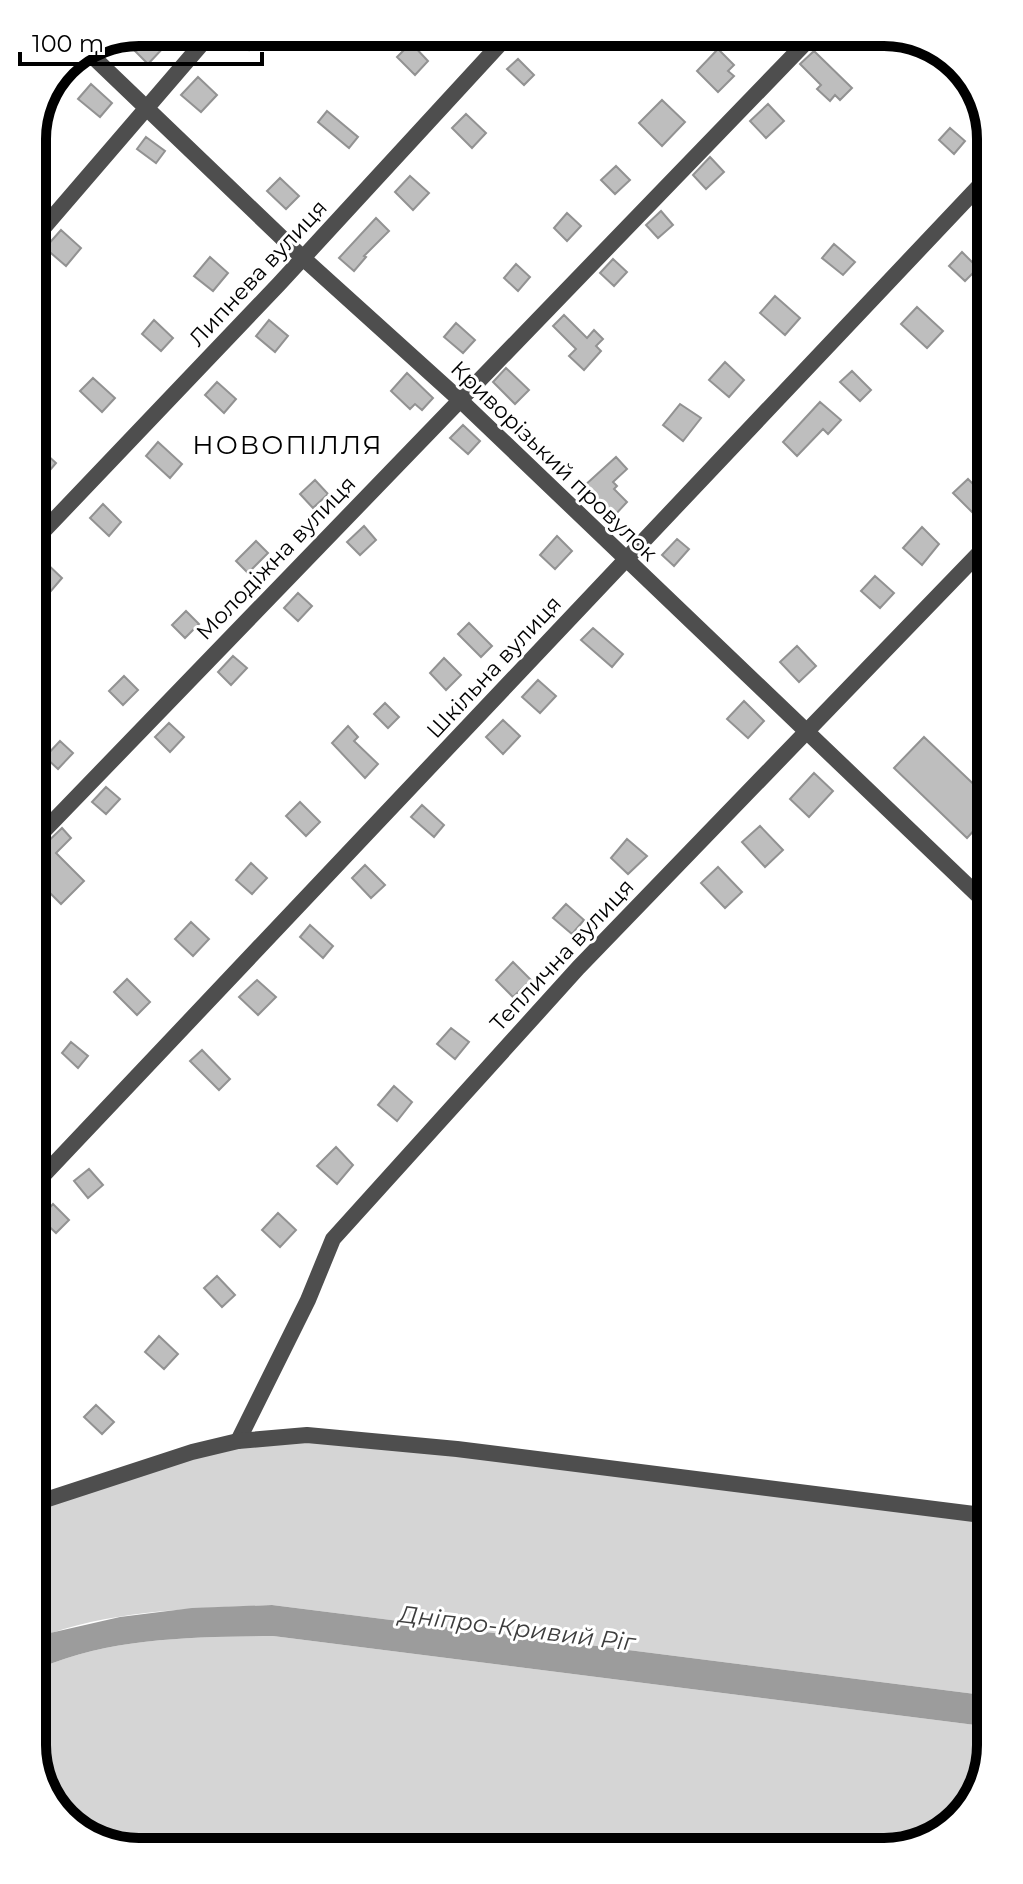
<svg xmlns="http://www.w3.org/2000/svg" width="1023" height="1884" font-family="Montserrat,sans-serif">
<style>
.green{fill:#d5d5d5}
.water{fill:#9c9c9c}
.building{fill:#bebebe;stroke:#929292;stroke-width:2}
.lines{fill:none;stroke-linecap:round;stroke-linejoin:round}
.minor{stroke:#4e4e4e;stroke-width:16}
.tertiary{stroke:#4e4e4e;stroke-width:16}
.labels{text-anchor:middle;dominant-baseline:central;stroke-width:6;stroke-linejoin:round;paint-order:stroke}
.street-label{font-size:22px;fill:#000;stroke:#fff}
.water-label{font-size:24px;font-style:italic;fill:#3d3d3d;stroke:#fff}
.quarter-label{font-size:26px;letter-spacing:2px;fill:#000;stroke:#fff}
.rim{fill:none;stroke:#000;stroke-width:10}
</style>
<rect width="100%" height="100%" fill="#fff"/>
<path class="green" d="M307 1435 990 1516 991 1696 272 1605C198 1608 109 1610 40 1637L39 1502 192 1452Z
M273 1636 991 1727V1751L973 1805 925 1844 133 1852 79 1834 40 1786V1668C113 1637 194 1637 273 1636Z"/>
<path class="water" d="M272 1605 991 1696V1727L273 1636C194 1637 113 1637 40 1668V1637L50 1633 120 1617 192 1608Z"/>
<path class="building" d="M143 32H150L165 46 148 64 130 46Z
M229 32H265L249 50Z
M411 43 428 61 415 75 397 57Z
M718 49 734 65 728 71 734 76 718 92 697 71Z
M814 51 852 88 840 100 835 95 830 101 817 89 821 85 800 64Z
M518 59 534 75 524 85 507 69Z
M198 77 217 95 201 112 181 95Z
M91 84 112 103 100 117 78 99Z
M662 100 685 122 662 146 639 123Z
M768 104 784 121 766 138 750 121Z
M327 111 358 137 349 148 318 122Z
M466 114 486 133 472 148 452 128Z
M950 128 965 141 954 154 939 140Z
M146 137 165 151 156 163 137 149Z
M710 157 724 172 706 189 693 175Z
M616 166 630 180 615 194 601 180Z
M410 176 429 193 413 210 395 192Z
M280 178 299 196 286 209 267 191Z
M661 211 673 225 658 238 646 225Z
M567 213 581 226 567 241 554 228Z
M376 218 389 231 364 256 366 257 354 271 339 258Z
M61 230 81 248 66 266 45 248Z
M834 244 855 262 843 275 822 258Z
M962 252 978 268 965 281 949 266Z
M210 257 228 273 213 291 194 276Z
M613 259 627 272 614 286 600 273Z
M516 264 530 277 518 291 504 278Z
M775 296 800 318 785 335 760 313Z
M917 307 943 331 927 348 901 324Z
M564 315 587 338 594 330 603 339 596 346 601 351 584 370 569 356 576 349 553 326Z
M154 320 173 338 161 351 142 334Z
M269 320 288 336 275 352 256 336Z
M456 323 475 340 463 353 444 337Z
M725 362 744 380 729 397 709 380Z
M506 368 529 390 515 404 493 382Z
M852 371 871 390 860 401 840 382Z
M407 373 433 398 422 410 415 404 410 409 391 391Z
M93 378 115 398 102 412 80 391Z
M217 382 236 399 224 413 205 395Z
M820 402 841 420 828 434 823 429 797 456 783 442Z
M680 404 701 418 683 441 663 425Z
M463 425 480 441 468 454 450 438Z
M158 442 182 464 170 478 146 456Z
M34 443 56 463 44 477 34 468Z
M616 457 627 469 613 482 617 486 614 489 627 502 614 516 583 487Z
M968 479 985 496 972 512 953 493Z
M315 480 328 494 313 508 300 494Z
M103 504 121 522 109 536 90 518Z
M364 526 376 540 360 555 347 542Z
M922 527 939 544 922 565 903 548Z
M557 536 572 551 555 569 540 555Z
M677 539 689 549 674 566 662 555Z
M256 541 268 553 248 573 236 561Z
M43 560 62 578 50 592 34 577V570Z
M875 576 894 593 880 608 861 591Z
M298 593 312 606 298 621 284 608Z
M186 611 199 624 185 638 172 625Z
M469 623 492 646 481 657 458 634Z
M593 628 623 654 612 667 581 640Z
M797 646 816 666 799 682 780 662Z
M233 656 247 668 231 685 218 672Z
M444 658 461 675 446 690 430 673Z
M124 676 138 690 123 705 109 691Z
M538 680 556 696 540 713 522 697Z
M744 701 764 721 748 738 727 719Z
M385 703 399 717 388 728 374 714Z
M503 720 520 736 503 754 486 737Z
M169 723 184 737 170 752 155 737Z
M348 726 358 737 354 741 378 764 365 778 332 743Z
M924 737 986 796V817L967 838 894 768Z
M60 741 73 753 58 769 45 757Z
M814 773 833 791 809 817 790 799Z
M106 787 120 799 106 814 92 802Z
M300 802 320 822 306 836 286 816Z
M422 805 444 825 434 837 411 817Z
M760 826 783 850 765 867 742 842Z
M62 828 71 838 56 853 84 881 61 904 36 879V853Z
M627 839 647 856 628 874 611 858Z
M251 863 267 878 252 894 236 880Z
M365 865 385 885 371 898 352 878Z
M718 867 742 892 725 908 701 883Z
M566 904 584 920 572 934 553 918Z
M191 922 209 939 193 956 175 939Z
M310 925 333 946 323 958 300 937Z
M513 962 531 980 513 997 496 980Z
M127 979 150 1002 137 1015 114 992Z
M257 980 276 997 258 1015 239 997Z
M451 1028 469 1042 455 1059 437 1044Z
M71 1042 88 1056 78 1068 62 1053Z
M202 1050 230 1079 219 1090 190 1061Z
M394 1086 412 1102 397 1121 378 1105Z
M336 1147 353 1165 337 1184 317 1166Z
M89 1169 103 1185 88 1198 74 1181Z
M53 1204 69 1220 56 1233 40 1218Z
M278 1213 296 1230 280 1247 262 1230Z
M217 1276 235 1295 222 1307 204 1288Z
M159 1336 178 1354 164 1369 145 1352Z
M96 1405 114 1422 102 1434 84 1417Z"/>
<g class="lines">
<path class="minor" d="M89 53 303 258 459 399 987 904
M33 240 212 32
M34 541 279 284 511 32
M36 839 816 32
M37 1182 983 182
M238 1441 308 1300 333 1239 578 968 985 547"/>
<path class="tertiary" d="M39 1502 192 1452 238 1441 307 1435 457 1449 990 1516"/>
</g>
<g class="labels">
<g class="street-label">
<text transform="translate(258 273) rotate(-47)">Липнева вулиця</text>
<text transform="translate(554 461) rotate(44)">Криворізький провулок</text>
<text transform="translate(276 558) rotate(-46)">Молодіжна вулиця</text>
<text transform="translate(494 667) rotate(-47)">Шкільна вулиця</text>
<text transform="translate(562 955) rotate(-47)">Теплична вулиця</text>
</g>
<g class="water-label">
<text transform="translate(517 1628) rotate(7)">Дніпро-Кривий Ріг</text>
</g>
<g class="quarter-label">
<text x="288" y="445">НОВОПІЛЛЯ</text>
</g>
</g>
<path d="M0 0H1023V1884H0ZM139 46H884A93 93 0 0 1 977 139V1745A93 93 0 0 1 884 1838H139A93 93 0 0 1 46 1745V139A93 93 0 0 1 139 46Z" fill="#fff" fill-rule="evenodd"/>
<path class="rim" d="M139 46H884A93 93 0 0 1 977 139V1745A93 93 0 0 1 884 1838H139A93 93 0 0 1 46 1745V139A93 93 0 0 1 139 46Z"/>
<path d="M20 52v12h242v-12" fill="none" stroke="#000000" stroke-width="4"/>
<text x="32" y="52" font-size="24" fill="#000000" stroke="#ffffff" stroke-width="6" paint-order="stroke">100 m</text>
</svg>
